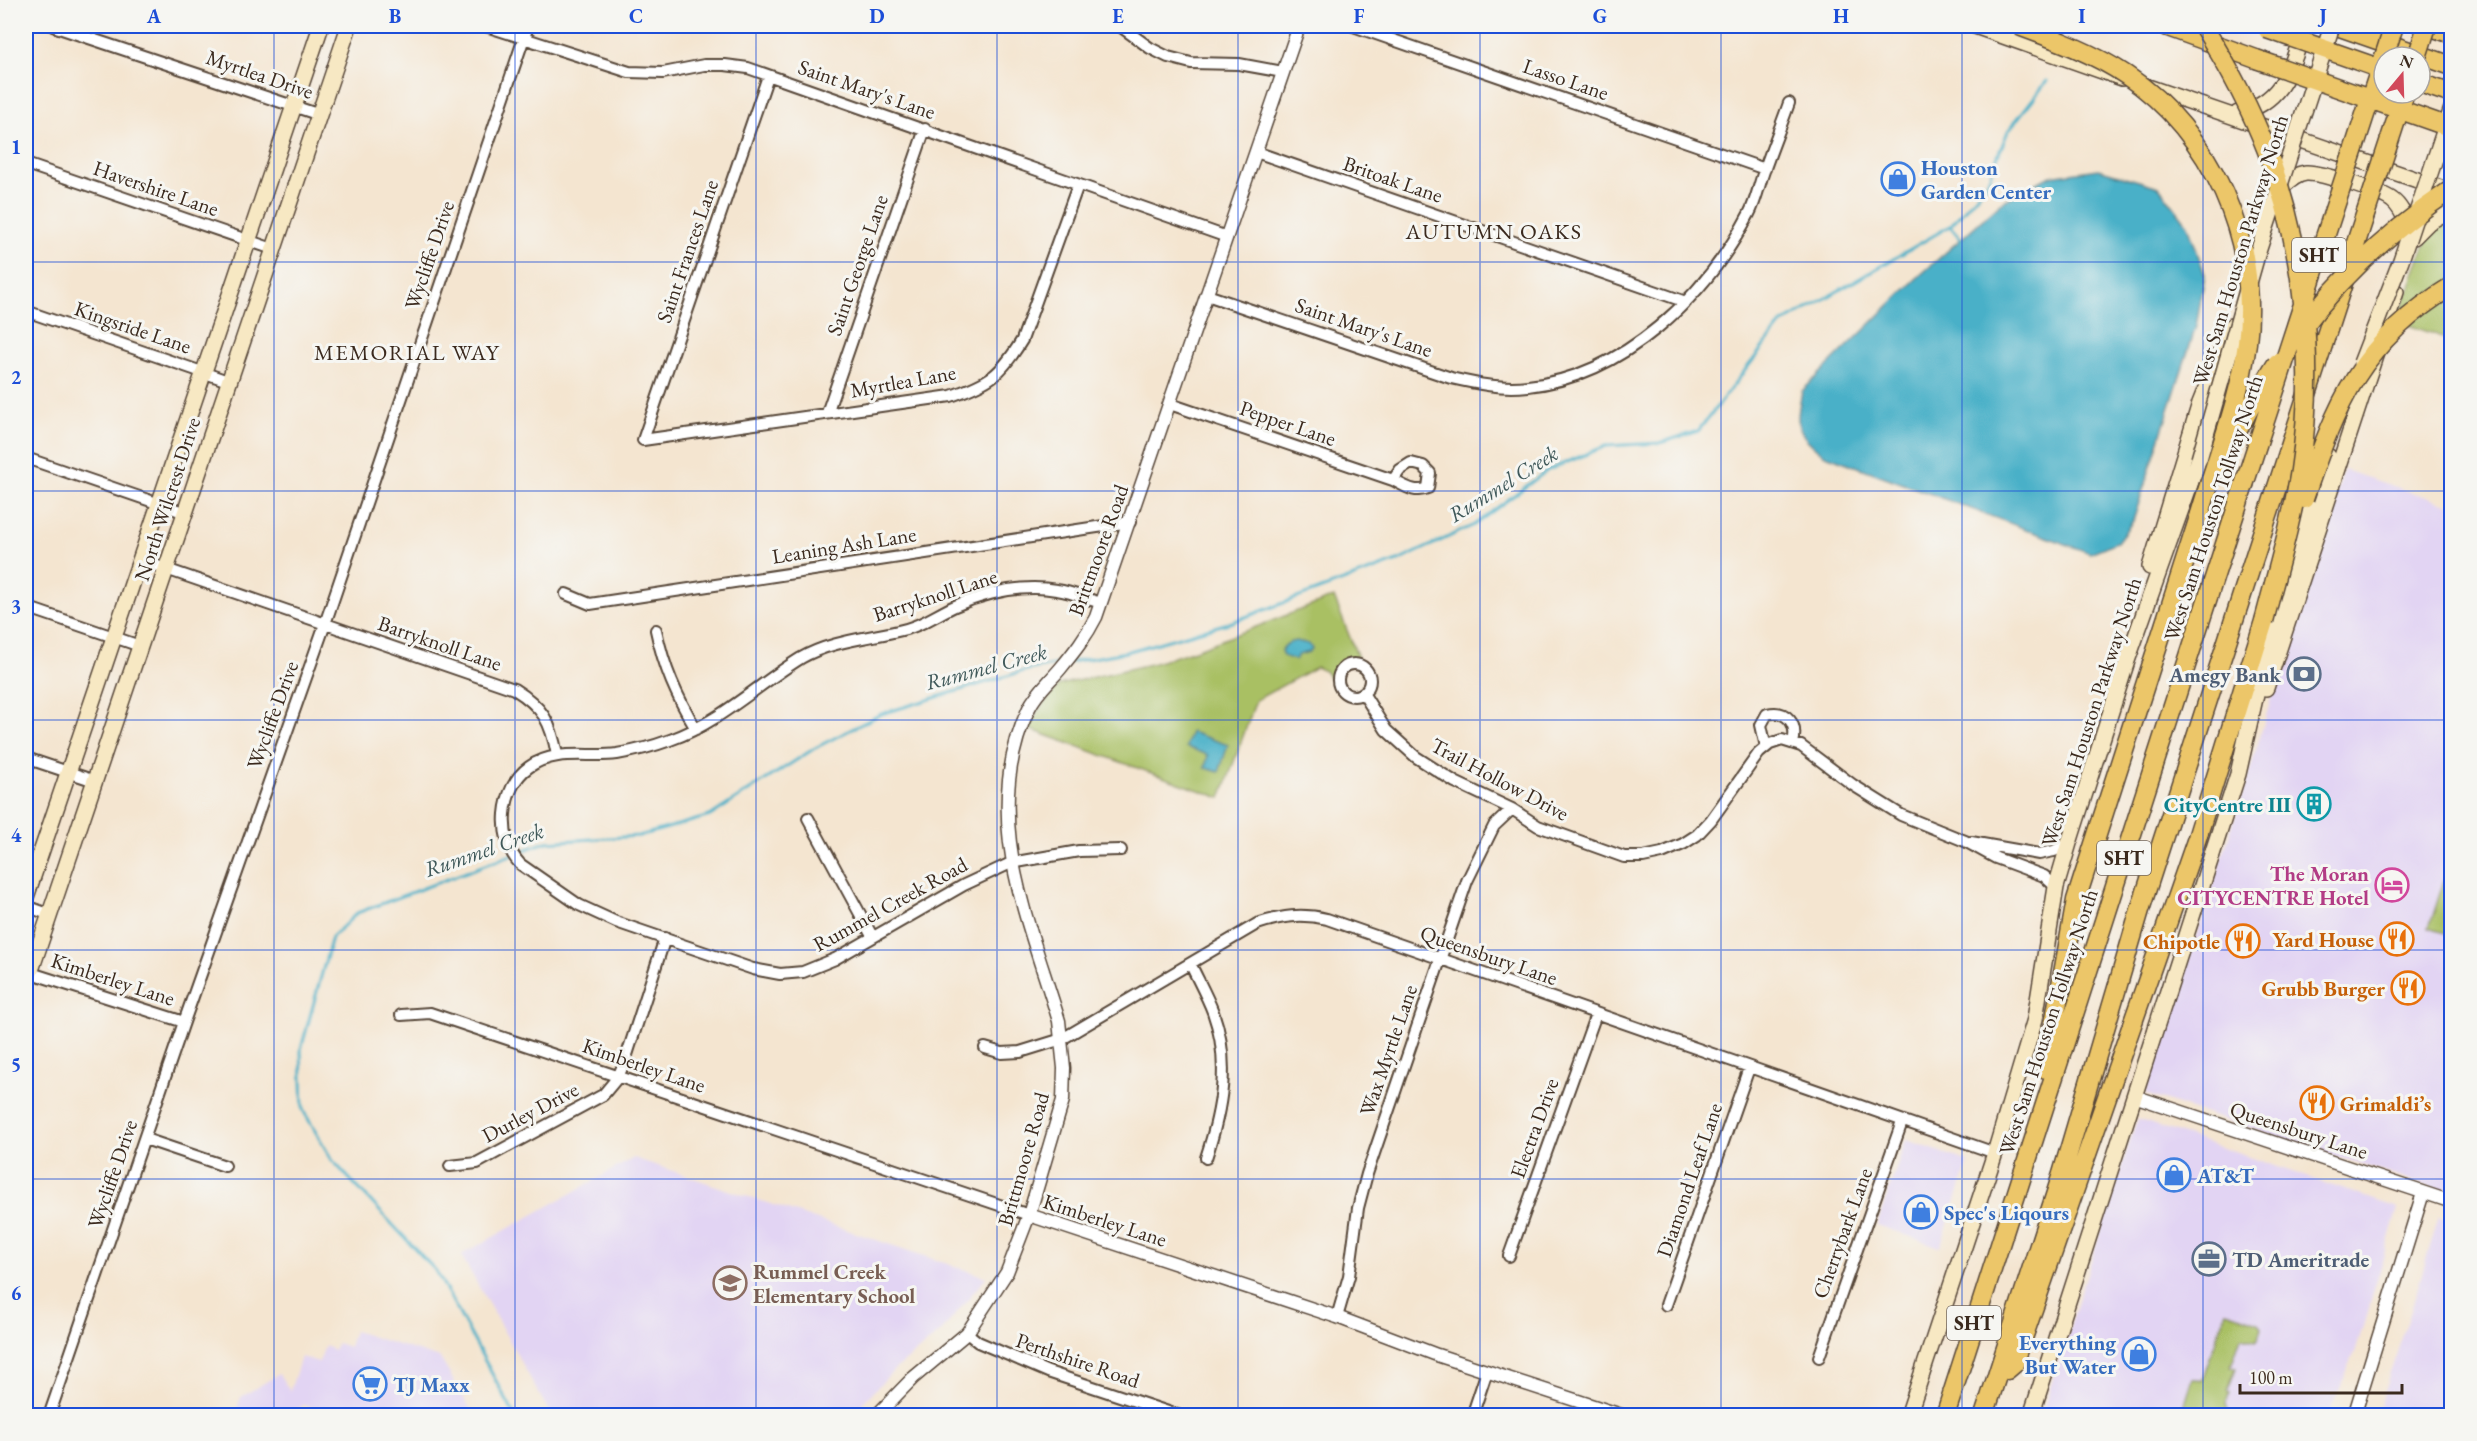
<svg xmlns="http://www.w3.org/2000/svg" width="2477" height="1441" font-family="'EB Garamond',serif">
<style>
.built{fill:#e2d4f3}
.green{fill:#a9c064;stroke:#727541;stroke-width:1.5}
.water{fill:#48b0c8;stroke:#426d73;stroke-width:1.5}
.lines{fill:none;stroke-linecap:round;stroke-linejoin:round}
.stream{stroke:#48b0c8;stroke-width:3}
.minor-casing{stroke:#574639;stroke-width:14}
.tertiary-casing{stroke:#574639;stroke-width:15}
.secondary-casing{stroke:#574639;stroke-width:18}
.motorway-casing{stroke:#574639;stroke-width:21}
.minor{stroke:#fff;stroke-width:10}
.tertiary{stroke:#fff;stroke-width:12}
.secondary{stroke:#f7e8c3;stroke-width:15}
.motorway{stroke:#ecc669;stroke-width:18}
.secondary-bridge-casing{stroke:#574639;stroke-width:18;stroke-linecap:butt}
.motorway-bridge-casing{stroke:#574639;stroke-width:21;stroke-linecap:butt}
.secondary-bridge{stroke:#f7e8c3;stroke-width:15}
.motorway-bridge{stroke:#ecc669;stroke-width:18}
.grid{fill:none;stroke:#1d4ed8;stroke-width:1.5;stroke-opacity:0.55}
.labels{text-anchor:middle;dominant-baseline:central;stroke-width:6;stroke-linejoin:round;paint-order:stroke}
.shield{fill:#f6f6f2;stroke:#73675e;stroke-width:1.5}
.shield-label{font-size:20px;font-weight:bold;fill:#3b2a1e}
.street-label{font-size:21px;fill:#3b2a1e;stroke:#f6f6f2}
.shop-label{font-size:21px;font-weight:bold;fill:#366cbe;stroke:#f6f6f2;text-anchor:start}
.service-label{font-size:21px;font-weight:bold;fill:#4e5e75;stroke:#f6f6f2;text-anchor:end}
.culture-label{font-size:21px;font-weight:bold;fill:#0d838f;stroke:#f6f6f2;text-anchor:end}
.hotel-label{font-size:21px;font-weight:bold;fill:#b23c85;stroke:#f6f6f2;text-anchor:end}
.food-label{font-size:21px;font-weight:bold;fill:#c56008;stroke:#f6f6f2;text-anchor:end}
.education-label{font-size:21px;font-weight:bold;fill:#785e54;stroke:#f6f6f2;text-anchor:start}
.neighbourhood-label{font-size:22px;letter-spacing:1.5px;fill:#3b2a1e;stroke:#f6f6f2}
.water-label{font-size:22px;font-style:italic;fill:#40595a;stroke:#f6f6f2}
.neatline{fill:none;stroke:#1d4ed8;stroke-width:2}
.grid-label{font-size:20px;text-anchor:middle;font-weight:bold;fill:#1d4ed8}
</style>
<rect width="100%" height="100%" fill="#f6f6f2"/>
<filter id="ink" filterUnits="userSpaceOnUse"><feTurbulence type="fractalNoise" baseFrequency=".0167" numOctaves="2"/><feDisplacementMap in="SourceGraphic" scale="12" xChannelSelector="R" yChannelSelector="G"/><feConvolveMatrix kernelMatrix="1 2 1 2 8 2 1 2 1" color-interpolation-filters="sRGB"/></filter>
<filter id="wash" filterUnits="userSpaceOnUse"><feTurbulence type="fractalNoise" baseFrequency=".008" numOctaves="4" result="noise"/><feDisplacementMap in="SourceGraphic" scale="24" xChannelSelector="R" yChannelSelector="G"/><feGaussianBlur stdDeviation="1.35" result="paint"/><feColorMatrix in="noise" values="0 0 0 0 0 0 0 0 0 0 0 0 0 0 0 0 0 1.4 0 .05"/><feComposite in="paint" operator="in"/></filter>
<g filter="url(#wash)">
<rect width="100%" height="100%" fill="#f4e5d0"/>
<path class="built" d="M2344 470 2451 505V1194L2145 1094 2248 778 2293 623Z
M2137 1119 2398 1208 2356 1350 2328 1415 2041 1416Z
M1906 1140 1969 1162 1940 1247 1877 1225Z
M634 1158 986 1277 941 1332 893 1371 851 1415H551L461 1255Z
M2439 1216 2451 1221V1415H2376L2411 1311Z
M354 1331 440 1358 474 1415H337L304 1405 287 1415H235L241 1397 279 1374 290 1391 301 1357 319 1362 325 1346 334 1350 337 1343 349 1347Z"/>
<path class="green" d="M2451 221V340L2397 321 2428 236 2435 229Z
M1334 597 1358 658C1342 659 1337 664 1331 680L1325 671 1316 667 1256 700 1221 798 1029 729 1038 711 1059 685 1155 663 1198 649Z
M2446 874 2451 876V935L2429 928Z
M2226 1311 2259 1322 2262 1327 2259 1338 2256 1340 2241 1337 2231 1366 2236 1368 2228 1390 2230 1392 2226 1403 2229 1415H2181L2193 1378 2202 1381Z"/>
<path class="water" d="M2098 169 2159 187 2188 225 2205 275 2196 326 2133 521 2117 542 2090 553 1823 454C1795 431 1795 427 1802 391L1916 279 2002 202 2050 176Z
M1296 641 1309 644 1312 649 1309 652 1299 655 1295 660 1283 656 1281 651C1285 644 1289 642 1296 641Z
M1191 732 1228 745 1219 772 1205 768 1208 755 1186 747Z"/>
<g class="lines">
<path class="stream" d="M1950 226 1961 239
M1071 662 1126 652 1232 622 1400 560 1474 525 1548 470 1606 446 1660 443 1698 431 1781 324 1950 226 1986 185 2008 131 2047 81
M515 1416 436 1271 332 1160 303 1110 301 1049 332 937 357 913 546 842 639 836 710 816 815 748 881 714 1027 670 1059 664"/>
</g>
</g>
<g filter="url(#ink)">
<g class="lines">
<defs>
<path id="minor" d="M53 26 317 114
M486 26 629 72 663 73 704 65H725L748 68 1227 237
M1120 26 1150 48 1168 57 1191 63 1239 64 1283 72
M1353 26 1765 169
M768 76 643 440 951 396C990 382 1000 376 1022 340L1078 185
M1256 152 1686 302
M26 164 273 249
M1207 295 1451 378C1477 384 1501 389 1528 386 1624 376 1706 296 1749 214 1756 201 1759 185 1764 171 1772 148 1781 126 1789 103
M26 311 228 381
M1170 404 1393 480C1405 486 1415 494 1428 488L1430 473 1423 466 1411 463 1400 470 1393 480
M827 413 925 129
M26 458 183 512
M140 560 514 689C543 707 551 722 557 755
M566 594 590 604 1130 522
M1101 603C1087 599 1072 592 1057 590 1022 584 988 592 955 606 939 613 923 625 906 629 872 638 832 640 801 658 757 685 719 723 670 740 654 746 635 751 617 754 588 758 556 748 529 767 500 787 497 840 520 864L579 905 616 922 753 969 780 974 803 972 835 959 964 885 1011 863 1079 851 1121 850
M26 607 140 646
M656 630C664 668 676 695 696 729
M1338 680a16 16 0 1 1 32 0a16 16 0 1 1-32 0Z
M1363 693 1386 730 1416 757 1455 782 1512 809 1538 826 1624 857H1643L1662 853 1683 844 1697 835 1711 820 1759 753 1770 744 1782 740 1801 746 1853 785 1901 815 1965 841 1996 858 2044 876 2056 887
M1766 747 1761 725 1767 714C1787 709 1798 724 1793 743
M26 758 95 781
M808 818 872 936
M1971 842 2039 854 2054 851 2069 843
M26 906 48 914
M1191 965C1198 980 1207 996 1213 1012 1231 1062 1222 1109 1206 1158
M31 973 184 1022
M401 1015 430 1013 1029 1215
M985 1048 1002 1053 1020 1052 1062 1039 1257 924C1282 916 1301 913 1327 919L1995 1153
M145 1139 225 1166
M450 1166 477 1163 603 1095 618 1077 625 1061 665 938
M1509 1256 1596 1014
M1666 1305 1749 1068
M1337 1317 1349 1276 1358 1208 1367 1174 1467 881 1494 826 1512 809
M967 1333 978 1342 1048 1372 1180 1416
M1819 1357 1902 1122
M49 1416 184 1022 325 624 528 26
M1472 1416 1487 1371"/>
<path id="tertiary" d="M2134 1096 2452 1202
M1029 1215 1337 1317 1437 1355 1624 1416
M876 1416 913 1378 967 1333 1007 1272 1029 1215 1063 1100 1064 1068 1059 1021C1028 918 979 814 1029 708 1036 693 1049 682 1060 669 1074 652 1086 637 1096 617L1299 26
M2354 1416 2423 1193"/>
<path id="secondary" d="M1975 26 2122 78
M2145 86 2452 192
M2238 113C2285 102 2291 66 2305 26
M2278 177 2282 187C2289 181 2296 174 2306 173 2320 172 2380 191 2392 200 2402 207 2406 221 2411 232
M2414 237 2429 222 2452 209
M2150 567 2200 403 2231 326
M2266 688 2396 292
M26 897 321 26
M26 985 349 26
M1908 1416 1995 1153 2035 1019 2056 887 2069 843 2127 661 2199 459
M2031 1416 2238 774 2267 645 2328 456"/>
<path id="motorway" d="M2165 26 2256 59
M2337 26 2452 66
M2428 26 2452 34
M2420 83 2452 94
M2046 1069 2076 900 2200 514
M2007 1370 2014 1364 2197 838 2264 621
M1945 1416 2244 485
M1984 1416 2062 1174 2140 910 2345 277"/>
</defs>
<use href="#minor" class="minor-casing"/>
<use href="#tertiary" class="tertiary-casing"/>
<use href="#secondary" class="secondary-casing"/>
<use href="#motorway" class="motorway-casing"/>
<use href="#minor" class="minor"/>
<use href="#tertiary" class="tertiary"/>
<use href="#secondary" class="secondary"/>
<use href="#motorway" class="motorway"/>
<defs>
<path id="secondary-bridge" d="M2361 363 2401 260 2452 108
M2199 459 2257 255 2332 26"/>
<path id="motorway-bridge" d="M2019 26C2057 40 2093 53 2126 75 2212 132 2260 242 2247 343 2240 400 2216 459 2200 514
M2203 26C2228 66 2250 107 2267 151 2305 250 2316 366 2300 470 2292 521 2277 571 2264 621
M2267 29 2384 70
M2417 57 2427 26
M2256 59 2452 128
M2350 261 2405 93
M2300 331C2342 275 2394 228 2452 189
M2228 448 2256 397 2277 363
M2244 485 2394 26
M2304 499C2336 404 2361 341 2452 286"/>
</defs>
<use href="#secondary-bridge" class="secondary-bridge-casing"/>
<use href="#motorway-bridge" class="motorway-bridge-casing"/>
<use href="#secondary-bridge" class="secondary-bridge"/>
<use href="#motorway-bridge" class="motorway-bridge"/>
</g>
</g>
<path class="grid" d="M274 26V1416M515 26V1416M756 26V1416M997 26V1416M1238 26V1416M1480 26V1416M1721 26V1416M1962 26V1416M2203 26V1416M26 262H2452M26 491H2452M26 720H2452M26 950H2452M26 1179H2452"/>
<defs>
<symbol id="shop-ring" viewBox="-11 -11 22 22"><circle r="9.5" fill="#f6f6f2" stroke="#3f7fe0" stroke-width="1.5"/><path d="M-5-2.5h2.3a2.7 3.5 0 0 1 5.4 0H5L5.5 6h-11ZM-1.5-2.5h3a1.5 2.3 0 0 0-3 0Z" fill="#3f7fe0"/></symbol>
<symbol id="bank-ring" viewBox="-11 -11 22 22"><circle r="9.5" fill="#f6f6f2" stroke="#5c6f8a" stroke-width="1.5"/><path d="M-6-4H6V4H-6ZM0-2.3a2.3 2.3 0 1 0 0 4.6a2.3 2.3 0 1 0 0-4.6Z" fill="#5c6f8a"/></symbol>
<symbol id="building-ring" viewBox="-11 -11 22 22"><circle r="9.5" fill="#f6f6f2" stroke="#0f9aa8" stroke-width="1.5"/><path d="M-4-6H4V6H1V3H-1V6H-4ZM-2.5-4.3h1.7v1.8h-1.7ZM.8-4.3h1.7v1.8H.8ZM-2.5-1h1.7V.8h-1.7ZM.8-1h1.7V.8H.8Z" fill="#0f9aa8"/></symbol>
<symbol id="hotel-ring" viewBox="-11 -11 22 22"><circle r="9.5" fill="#f6f6f2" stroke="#d1479c" stroke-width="1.5"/><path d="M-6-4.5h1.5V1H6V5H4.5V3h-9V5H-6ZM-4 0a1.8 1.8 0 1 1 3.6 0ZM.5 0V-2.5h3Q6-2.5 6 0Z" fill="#d1479c"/></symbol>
<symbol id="restaurant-ring" viewBox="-11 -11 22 22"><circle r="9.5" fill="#f6f6f2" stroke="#e8710a" stroke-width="1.5"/><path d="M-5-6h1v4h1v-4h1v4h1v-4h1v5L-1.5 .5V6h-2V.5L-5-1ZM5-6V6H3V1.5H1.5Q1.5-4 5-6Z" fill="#e8710a"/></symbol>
<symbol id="office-ring" viewBox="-11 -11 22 22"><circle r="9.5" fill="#f6f6f2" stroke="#5c6f8a" stroke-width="1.5"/><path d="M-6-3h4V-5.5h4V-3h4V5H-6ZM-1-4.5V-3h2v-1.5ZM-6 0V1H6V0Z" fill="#5c6f8a"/></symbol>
<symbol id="school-ring" viewBox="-11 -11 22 22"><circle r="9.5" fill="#f6f6f2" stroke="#8d6e63" stroke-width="1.5"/><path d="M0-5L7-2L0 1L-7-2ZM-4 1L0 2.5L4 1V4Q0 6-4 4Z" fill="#8d6e63"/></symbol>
<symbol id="supermarket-ring" viewBox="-11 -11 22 22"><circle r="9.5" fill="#f6f6f2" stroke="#3f7fe0" stroke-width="1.5"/><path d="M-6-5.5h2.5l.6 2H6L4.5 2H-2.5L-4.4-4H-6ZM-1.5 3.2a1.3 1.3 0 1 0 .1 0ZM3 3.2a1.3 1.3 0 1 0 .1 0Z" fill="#3f7fe0"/></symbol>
</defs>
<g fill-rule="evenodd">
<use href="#shop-ring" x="1879" y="160" width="38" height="38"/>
<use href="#bank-ring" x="2285" y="655" width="38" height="38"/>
<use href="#building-ring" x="2295" y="785" width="38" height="38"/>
<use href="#hotel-ring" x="2373" y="866" width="38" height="38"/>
<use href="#restaurant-ring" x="2378" y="920" width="38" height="38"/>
<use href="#restaurant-ring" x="2224" y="922" width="38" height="38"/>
<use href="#restaurant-ring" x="2389" y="969" width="38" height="38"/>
<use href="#restaurant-ring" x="2298" y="1084" width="38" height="38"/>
<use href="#shop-ring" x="2155" y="1156" width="38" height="38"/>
<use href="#shop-ring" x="1902" y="1193" width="38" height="38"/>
<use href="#office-ring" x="2190" y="1240" width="38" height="38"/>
<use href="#school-ring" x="711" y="1264" width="38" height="38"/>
<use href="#shop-ring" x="2120" y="1335" width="38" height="38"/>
<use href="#supermarket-ring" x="351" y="1365" width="38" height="38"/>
</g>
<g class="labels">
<g class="shield">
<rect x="2292" y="238" width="54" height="34" rx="4.5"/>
<rect x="2097" y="841" width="54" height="34" rx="4.5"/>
<rect x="1947" y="1306" width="54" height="34" rx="4.5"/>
</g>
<g class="shield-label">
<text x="2319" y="255">SHT</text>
<text x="2124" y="858">SHT</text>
<text x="1974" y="1323">SHT</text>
</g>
<g class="street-label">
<text transform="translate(260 74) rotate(19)">Myrtlea Drive</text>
<text transform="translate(1566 79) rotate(19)">Lasso Lane</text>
<text transform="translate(867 89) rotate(19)">Saint Mary's Lane</text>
<text transform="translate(1393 179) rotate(19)">Britoak Lane</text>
<text transform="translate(156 188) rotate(19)">Havershire Lane</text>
<text transform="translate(2240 250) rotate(-73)">West Sam Houston Parkway North</text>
<text transform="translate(687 251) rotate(-71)">Saint Frances Lane</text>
<text transform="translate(429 255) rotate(-71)">Wycliffe Drive</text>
<text transform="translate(857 265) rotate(-71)">Saint George Lane</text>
<text transform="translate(133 327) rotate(19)">Kingsride Lane</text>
<text transform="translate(1364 327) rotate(19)">Saint Mary's Lane</text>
<text transform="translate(903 381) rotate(-10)">Myrtlea Lane</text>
<text transform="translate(1288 423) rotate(19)">Pepper Lane</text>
<text transform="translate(167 499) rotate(-72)">North Wilcrest Drive</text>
<text transform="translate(2213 508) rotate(-72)">West Sam Houston Tollway North</text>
<text transform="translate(844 545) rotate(-9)">Leaning Ash Lane</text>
<text transform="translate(1098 550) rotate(-70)">Brittmoore Road</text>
<text transform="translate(935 595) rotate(-18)">Barryknoll Lane</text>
<text transform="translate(440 643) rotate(19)">Barryknoll Lane</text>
<text transform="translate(2091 712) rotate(-72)">West Sam Houston Parkway North</text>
<text transform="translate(272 715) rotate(-70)">Wycliffe Drive</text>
<text transform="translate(1500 779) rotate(28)">Trail Hollow Drive</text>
<text transform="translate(890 904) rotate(-29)">Rummel Creek Road</text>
<text transform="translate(1489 955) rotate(19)">Queensbury Lane</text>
<text transform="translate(113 979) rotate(18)">Kimberley Lane</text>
<text transform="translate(2048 1022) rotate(-72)">West Sam Houston Tollway North</text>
<text transform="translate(1388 1050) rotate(-71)">Wax Myrtle Lane</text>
<text transform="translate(644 1065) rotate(19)">Kimberley Lane</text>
<text transform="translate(530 1112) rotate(-28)">Durley Drive</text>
<text transform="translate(1534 1128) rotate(-70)">Electra Drive</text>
<text transform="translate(2299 1130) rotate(18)">Queensbury Lane</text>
<text transform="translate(1023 1159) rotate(-74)">Brittmoore Road</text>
<text transform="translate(112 1174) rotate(-71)">Wycliffe Drive</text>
<text transform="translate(1689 1180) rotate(-71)">Diamond Leaf Lane</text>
<text transform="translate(1105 1220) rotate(18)">Kimberley Lane</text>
<text transform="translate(1842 1233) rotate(-70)">Cherrybark Lane</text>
<text transform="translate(1078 1360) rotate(19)">Perthshire Road</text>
</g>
<g class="shop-label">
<text x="1921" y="167">Houston<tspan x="1921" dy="24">Garden Center</tspan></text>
<text x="2197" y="1175">AT&amp;T</text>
<text x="1944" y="1212">Spec's Liqours</text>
<text x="2116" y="1342" text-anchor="end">Everything<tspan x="2116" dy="24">But Water</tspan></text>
<text x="393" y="1384">TJ Maxx</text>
</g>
<g class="service-label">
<text x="2281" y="674">Amegy Bank</text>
<text x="2232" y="1259" text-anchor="start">TD Ameritrade</text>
</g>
<g class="culture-label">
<text x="2291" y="804">CityCentre III</text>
</g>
<g class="hotel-label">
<text x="2369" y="873">The Moran<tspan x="2369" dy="24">CITYCENTRE Hotel</tspan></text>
</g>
<g class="food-label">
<text x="2374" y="939">Yard House</text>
<text x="2220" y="941">Chipotle</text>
<text x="2385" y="988">Grubb Burger</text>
<text x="2340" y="1103" text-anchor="start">Grimaldi’s</text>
</g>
<g class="education-label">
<text x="753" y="1271">Rummel Creek<tspan x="753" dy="24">Elementary School</tspan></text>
</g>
<g class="neighbourhood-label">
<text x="1494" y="231">AUTUMN OAKS</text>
<text x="407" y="352">MEMORIAL WAY</text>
</g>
<g class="water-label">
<text transform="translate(1503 484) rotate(-32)">Rummel Creek</text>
<text transform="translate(986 667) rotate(-15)">Rummel Creek</text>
<text transform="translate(484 850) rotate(-19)">Rummel Creek</text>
</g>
</g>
<rect width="2477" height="1441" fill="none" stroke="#f6f6f2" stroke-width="66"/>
<g transform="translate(2402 75) rotate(19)"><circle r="28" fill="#f6f6f2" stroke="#aba49d" stroke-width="1.5"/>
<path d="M0-4.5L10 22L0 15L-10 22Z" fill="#d1495b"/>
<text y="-9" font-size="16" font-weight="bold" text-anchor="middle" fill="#3b2a1e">N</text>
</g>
<path d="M2240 1384v9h162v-9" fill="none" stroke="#3b2a1e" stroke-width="3"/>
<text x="2249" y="1384" font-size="18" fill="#3b2a1e" stroke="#f6f6f2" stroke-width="4.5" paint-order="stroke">100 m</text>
<rect x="33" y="33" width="2411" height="1375" class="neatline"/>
<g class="grid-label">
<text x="154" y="23">A</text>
<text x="395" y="23">B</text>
<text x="636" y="23">C</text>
<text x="877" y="23">D</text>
<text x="1118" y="23">E</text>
<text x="1359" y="23">F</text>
<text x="1600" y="23">G</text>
<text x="1841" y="23">H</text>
<text x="2082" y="23">I</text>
<text x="2323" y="23">J</text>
<text x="16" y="154">1</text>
<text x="16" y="384">2</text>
<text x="16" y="613">3</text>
<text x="16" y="842">4</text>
<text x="16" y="1071">5</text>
<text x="16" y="1300">6</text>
</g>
</svg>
